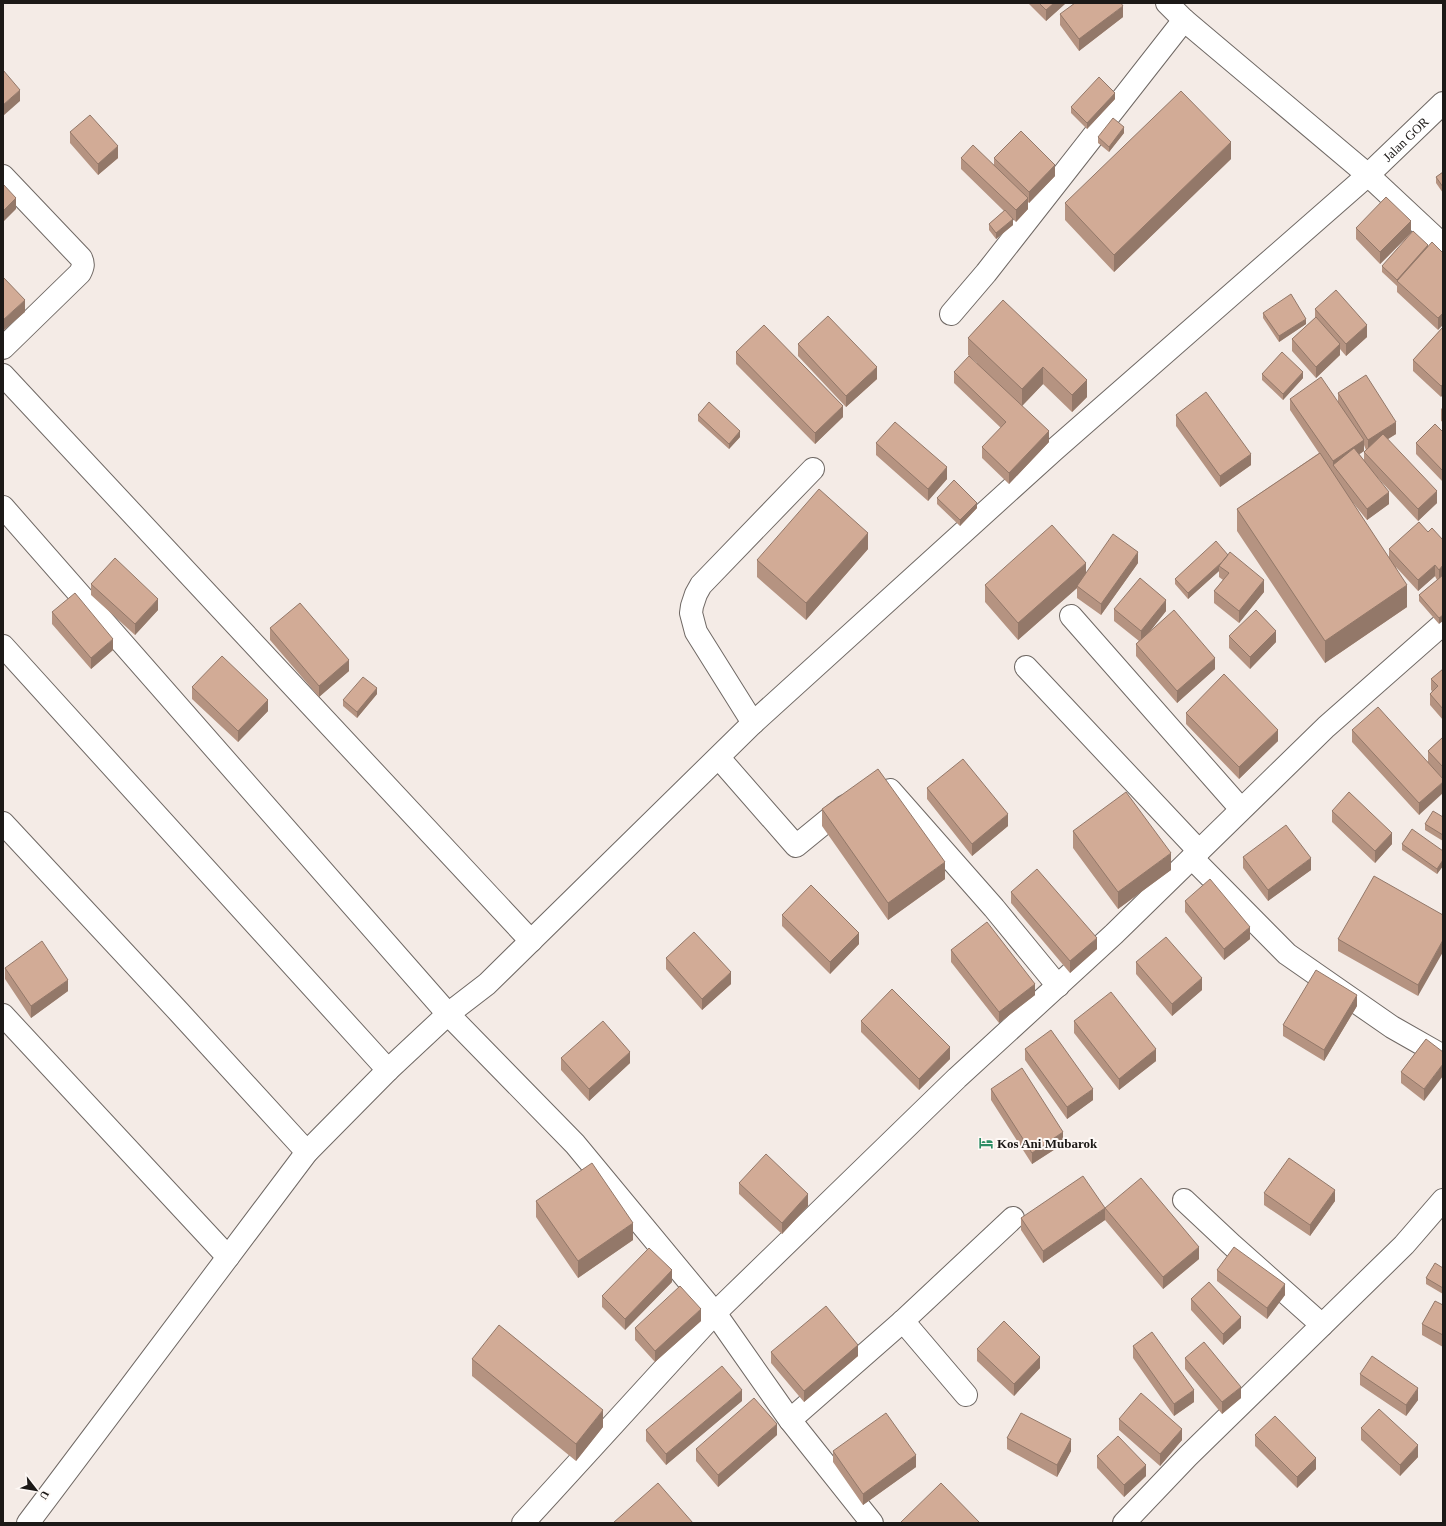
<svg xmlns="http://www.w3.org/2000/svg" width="1446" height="1526" font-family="Georgia,serif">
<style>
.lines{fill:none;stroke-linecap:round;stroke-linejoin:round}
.street-casing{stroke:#6f6864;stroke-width:24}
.secondary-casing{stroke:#6f6864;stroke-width:24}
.street{stroke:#fff;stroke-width:22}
.secondary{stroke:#fff;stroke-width:22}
.wall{fill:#b59381;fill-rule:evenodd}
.shaded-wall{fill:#937869}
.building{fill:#d2ab96;stroke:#937869}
.labels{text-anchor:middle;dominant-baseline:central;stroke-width:4;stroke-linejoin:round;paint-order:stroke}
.street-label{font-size:13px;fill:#1c1917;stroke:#fef9f6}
.poi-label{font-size:13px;font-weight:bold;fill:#1c1917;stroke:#fef9f6;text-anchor:start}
</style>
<rect width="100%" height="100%" fill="#f4ebe6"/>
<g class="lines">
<defs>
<g id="street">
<path d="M3 176 81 258C84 264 83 267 80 273L3 348"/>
<path d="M951 314 986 273 1184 20"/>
<path d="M3 375 531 941"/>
<path d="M3 507 448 1014 575 1144 715 1313 790 1420 872 1523"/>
<path d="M1071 616 1241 809"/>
<path d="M3 646 388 1070"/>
<path d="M1026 667 1199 851"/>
<path d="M753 723 696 632 691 613 692 606 696 594 701 585 813 469"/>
<path d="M719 758 796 846 845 806"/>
<path d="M890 790 994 908 1058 986"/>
<path d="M3 823 179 1012 307 1152"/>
<path d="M1192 858 1287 954 1392 1027 1443 1056"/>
<path d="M3 1015 228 1257"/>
<path d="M1184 1200 1232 1245 1322 1325"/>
<path d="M903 1321 966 1395"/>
<path d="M790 1420 903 1321 1013 1218"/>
<path id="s1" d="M28 1523 307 1152 388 1070 448 1014 487 984 753 723 1054 450 1368 175 1443 103"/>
<path d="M523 1523 715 1313 957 1078 1114 934 1326 727 1443 624"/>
<path d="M1124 1523 1187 1457 1404 1245 1443 1200"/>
</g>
<path id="secondary" d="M1167 3 1184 20 1368 175 1443 245"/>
</defs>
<use href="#street" class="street-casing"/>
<use href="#secondary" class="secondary-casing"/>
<use href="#street" class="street"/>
<use href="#secondary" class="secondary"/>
</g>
<path class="wall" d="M1028 3H1066L1046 21Z
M1060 14 1123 17 1079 51 1060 25Z
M1115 99 1087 129 1071 113V107Z
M70 132 118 158 98 175 70 143Z
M1124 133 1109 152 1098 143V137Z
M961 158 994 165V158L1055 176 1029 203 1028 202V209L1016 222 1011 217 1013 225 996 239 989 230V224L1004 211 961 169Z
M1231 159 1114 272 1065 220V203Z
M1443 172V193L1436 183V177Z
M1356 228 1411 233 1380 264 1356 239Z
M1428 247 1443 253 1438 330 1397 292V285V286L1382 272V266Z
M1003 300 1087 397 1072 412 1043 384 1022 406 1049 442 1009 484 982 458V447L1001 428 954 383V372L977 363 968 355V338Z
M1315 309 1367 337 1346 356 1340 349V355L1316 378 1292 351V339L1315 318Z
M1263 313 1306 324 1279 342 1263 318Z
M1443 327 1441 397 1413 371V360Z
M798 344 877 379 846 407 798 356Z
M736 352 843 417 815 444 736 364Z
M1262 374 1303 378 1283 400 1262 380Z
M1338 393 1396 434 1387 439 1437 503 1418 521 1377 477 1389 504 1367 520 1350 499 1389 558V549L1428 532 1443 540 1439 624 1419 601V595L1437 580 1435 576 1418 591 1396 567 1407 607 1325 663 1237 531V509L1319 453 1290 410V399L1338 403ZM1364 445 1366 450 1364 452V460L1359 454 1364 451Z
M1443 407V422L1441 421V409Z
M698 415 740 437 729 449 698 421Z
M1176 415 1251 465 1220 487 1176 426Z
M1443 432V482L1416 454V443Z
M876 443 947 479 928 501 876 455Z
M937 498 977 508 960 526 937 504Z
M868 549 806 620 757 577V560Z
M1228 555 1264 592 1239 623 1214 603V591L1223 580 1219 577V571L1188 599 1175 584V579Z
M1138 563 1101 615 1077 598V588L1018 640 985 602V585L1086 574Z
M91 584 158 610 135 635 91 595Z
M1114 609 1166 611 1150 631 1215 669 1177 703 1136 656V644L1139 641 1114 621Z
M52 612 113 650 91 669 52 624Z
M270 628 349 671 319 697 270 640Z
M1229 636 1276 642 1250 669 1229 648Z
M1443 669V720L1430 705V694L1432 691 1431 690V679Z
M192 687 268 711 238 742 192 699Z
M377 694 357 718 343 706V700Z
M1186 713 1278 741 1239 779 1186 724Z
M1352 730 1428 762V751L1443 737V778L1419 815 1352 742Z
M927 788 1008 826 972 856 927 799Z
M822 809 945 879 888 920 822 826Z
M1332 811 1392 844 1375 863 1332 822Z
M1443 817V841L1425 830V824Z
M1073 831 1171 870 1118 909 1073 848Z
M1402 844 1443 851V866L1437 874 1402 850Z
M1243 857 1311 870 1268 901 1243 868Z
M1011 892 1097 949 1070 973 1011 903Z
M1185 901 1250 939 1224 960 1185 912Z
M782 915 859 944 830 974 782 926Z
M1443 915 1418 996 1338 951V939Z
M951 950 1035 995 999 1023 951 962Z
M666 958 731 984 702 1010 666 969Z
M1136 962 1202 990 1172 1016 1136 974Z
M5 968 68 991 31 1018 5 979Z
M1357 1006 1324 1061 1283 1036V1025Z
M861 1021 950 1059 919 1090 861 1032Z
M1074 1021 1156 1061 1119 1090 1074 1033Z
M1426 1039 1424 1101 1401 1083V1072Z
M1025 1049 1093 1100 1067 1119 1025 1060Z
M561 1058 630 1063 589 1101 561 1070Z
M991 1089 1063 1144 1032 1164 991 1100Z
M739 1183 808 1206 782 1234 739 1194Z
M1264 1193 1335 1201 1310 1236 1264 1205Z
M536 1201 633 1240 578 1278 536 1217Z
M1105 1208 1199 1259 1163 1289 1105 1220Z
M1021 1218 1105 1220 1043 1263 1021 1230Z
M1443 1268V1294L1426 1284V1278Z
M1217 1270 1285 1295 1267 1319 1217 1281Z
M672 1282 625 1330 602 1307V1296Z
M1191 1299 1241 1328 1223 1345 1191 1310Z
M1443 1305V1347L1422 1335V1324Z
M701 1321 655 1362 635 1340V1328Z
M1133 1346 1194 1402 1174 1416 1133 1358Z
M977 1349 1040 1368 1014 1396 977 1361Z
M771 1352 858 1356 804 1402 771 1363Z
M1185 1358 1241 1398 1222 1414 1185 1369Z
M472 1359 603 1427 576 1461 472 1376Z
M1360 1374 1418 1400 1406 1416 1360 1385Z
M742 1401 666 1465 646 1441V1430Z
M1119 1419 1182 1440 1160 1466 1119 1430Z
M1361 1428 1418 1457 1400 1476 1361 1440Z
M777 1435 718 1487 696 1461V1449Z
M1255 1435 1316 1469 1297 1488 1255 1446Z
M1007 1438 1071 1451 1057 1477 1007 1449Z
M833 1451 916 1467 863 1505 833 1462Z
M1097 1456 1146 1476 1124 1497 1097 1468Z"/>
<path class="shaded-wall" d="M1054 3H1066L1046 21V10Z
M1123 6V17L1079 51V39Z
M20 90V101L3 116V105Z
M1115 93V99L1087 129V123Z
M1124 127V133L1109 152V147Z
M1231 142V159L1114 272V255Z
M118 146V158L98 175V164Z
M1055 165V176L1029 203V192Z
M16 198V209L3 222V211Z
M1028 198V209L1016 222V210Z
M1013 219V225L996 239V233Z
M1411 221V233L1380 264V252Z
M1428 245V250L1397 281V286V280Z
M25 300V312L3 331V320Z
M1443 313V325L1438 330V318Z
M1306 319V324L1279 342V336Z
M1367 325V337L1346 356V344Z
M1340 344V355L1316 378V367Z
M877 367V379L846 407V396Z
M1043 367V384L1022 406V389Z
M1303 372V378L1283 400V394Z
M1087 380V397L1072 412V395Z
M1443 384V395L1441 397V386Z
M843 406V417L815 444V433Z
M1396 422V434L1368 452V440Z
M740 431V437L729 449V444Z
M1049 431V442L1009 484V473Z
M1364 440V451L1337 470 1333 465V473V461Z
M1251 454V465L1220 487V476Z
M947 467V479L928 501V489Z
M1437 491V503L1418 521V509Z
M1389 492V504L1367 520V509Z
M977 503V508L960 526V520Z
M868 533V549L806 620V603Z
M1138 552V563L1101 615V604Z
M1229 556 1219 566V571L1188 599V593Z
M1086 563V580L1077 586V588L1018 640V623Z
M1435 565V576L1418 591V580Z
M1443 565V577L1439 581V570Z
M1264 580V592L1239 623V611Z
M1407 585V607L1325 663V641Z
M158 599V610L135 635V624Z
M1166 600V611L1141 643V631Z
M1443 615V621L1439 624V618Z
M1276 631V642L1250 669V657Z
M113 639V650L91 669V658Z
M1215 658V669L1177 703V691Z
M349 660V671L319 697V686Z
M377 688V694L357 718V712Z
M268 700V711L238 742V731Z
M1278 730V741L1239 779V767Z
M1443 782V793L1419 815V803Z
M1008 814V826L972 856V844Z
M1392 833V844L1375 863V851Z
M1171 853V870L1118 909V892Z
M1311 858V870L1268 901V890Z
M1443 860V866L1437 874V869Z
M945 862V879L888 920V903Z
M1250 927V939L1224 960V949Z
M859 933V944L830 974V962Z
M1097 938V949L1070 973V961Z
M1443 940V952L1418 996V985Z
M731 972V984L702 1010V999Z
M1202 978V990L1172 1016V1004Z
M68 980V991L31 1018V1006Z
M1035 984V995L999 1023V1012Z
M1357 995V1006L1324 1061V1050Z
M950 1047V1059L919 1090V1079Z
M1156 1049V1061L1119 1090V1079Z
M630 1052V1063L589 1101V1089Z
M1443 1064V1076L1424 1101V1089Z
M1093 1089V1100L1067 1119V1107Z
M1063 1132V1144L1032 1164V1153Z
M1335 1190V1201L1310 1236V1225Z
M808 1194V1206L782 1234V1223Z
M1105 1208V1220L1043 1263V1251Z
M633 1223V1240L578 1278V1261Z
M1199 1247V1259L1163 1289V1277Z
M672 1270V1282L625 1330V1319Z
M1285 1284V1295L1267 1319V1308Z
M701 1309V1321L655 1362V1351Z
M1241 1317V1328L1223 1345V1334Z
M858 1345V1356L804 1402V1391Z
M1040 1357V1368L1014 1396V1384Z
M1241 1387V1398L1222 1414V1402Z
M1418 1388V1400L1406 1416V1405Z
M742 1390V1401L666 1465V1454Z
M1194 1390V1402L1174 1416V1404Z
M603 1410V1427L576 1461V1444Z
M777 1424V1435L718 1487V1475Z
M1182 1429V1440L1160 1466V1454Z
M1071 1439V1451L1057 1477V1465Z
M1418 1445V1457L1400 1476V1465Z
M916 1455V1467L863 1505V1494Z
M1316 1458V1469L1297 1488V1477Z
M1146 1465V1476L1124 1497V1485Z"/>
<path class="building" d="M1039 3H1054L1046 10Z
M1075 3H1121L1123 6 1079 39 1060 14Z
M3 70 20 90 3 105Z
M1099 77 1115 93 1087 123 1071 107Z
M1181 91 1231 142 1114 255 1065 203Z
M90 115 118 146 98 164 70 132Z
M1113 118 1124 127 1109 147 1098 137Z
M1021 131 1055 165 1029 192 994 158Z
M973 145 1028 198 1016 210 961 158Z
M1443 172V187L1436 177Z
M3 184 16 198 3 211Z
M1386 197 1411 221 1380 252 1356 228Z
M1005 210 1013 219 996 233 989 224Z
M1413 231 1428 245 1397 280 1382 266Z
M1432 242 1443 253V313L1438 318 1397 281Z
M3 277 25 300 3 320Z
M1336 290 1367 325 1346 344 1315 309Z
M1291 294 1306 319 1279 336 1263 313Z
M1003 300 1087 380 1072 395 1043 367 1022 389 968 338Z
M828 316 877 367 846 396 798 344Z
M1316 317 1340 344 1316 367 1292 339Z
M764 325 843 406 815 433 736 352Z
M1443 327V384L1441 386 1413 360Z
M1282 352 1303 372 1283 394 1262 374Z
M969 356 1049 431 1009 473 982 447 1006 422 954 372Z
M1366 375 1396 422 1368 440 1338 393Z
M1321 377 1364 440 1333 461 1290 399Z
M1206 392 1251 454 1220 476 1176 415Z
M709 402 740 431 729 444 698 415Z
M895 422 947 467 928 489 876 443Z
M1435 424 1443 432V471L1416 443Z
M1383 434 1437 491 1418 509 1364 452Z
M1354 448 1389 492 1367 509 1333 465Z
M1320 453 1407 585 1325 641 1237 509Z
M954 480 977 503 960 520 937 498Z
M819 489 868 533 806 603 757 560Z
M1419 522 1428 532 1432 528 1443 540V565L1439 570 1435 565 1418 580 1389 549Z
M1052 525 1086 563 1018 623 985 585Z
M1113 534 1138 552 1101 604 1077 586Z
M1216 541 1228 555 1222 562 1188 593 1175 579Z
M1230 552 1264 580 1239 611 1214 591 1229 573 1219 566Z
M115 558 158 599 135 624 91 584Z
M1443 575V615L1439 618 1419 595Z
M1140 578 1166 600 1141 631 1114 609Z
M75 593 113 639 91 658 52 612Z
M300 603 349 660 319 686 270 628Z
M1174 610 1215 658 1177 691 1136 644Z
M1256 610 1276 631 1250 657 1229 636Z
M222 656 268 700 238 731 192 687Z
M1443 669V709L1430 694 1438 686 1431 679Z
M1224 674 1278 730 1239 767 1186 713Z
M363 677 377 688 357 712 343 700Z
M1378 707 1443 779V782L1419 803 1352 730Z
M1443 737V767L1428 751Z
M963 759 1008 814 972 844 927 788Z
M878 769 945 862 888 903 822 809Z
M1126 792 1171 853 1118 892 1073 831Z
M1349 792 1392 833 1375 851 1332 811Z
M1433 811 1443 817V835L1425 824Z
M1286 825 1311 858 1268 890 1243 857Z
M1412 829 1443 851V860L1437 869 1402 844Z
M1037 869 1097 938 1070 961 1011 892Z
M1374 876 1443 915V940L1418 985 1338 939Z
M1210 879 1250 927 1224 949 1185 901Z
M811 885 859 933 830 962 782 915Z
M987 922 1035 984 999 1012 951 950Z
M694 932 731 972 702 999 666 958Z
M1166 937 1202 978 1172 1004 1136 962Z
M42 941 68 980 31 1006 5 968Z
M1316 970 1357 995 1324 1050 1283 1025Z
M892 989 950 1047 919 1079 861 1021Z
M1111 992 1156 1049 1119 1079 1074 1021Z
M603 1021 630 1052 589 1089 561 1058Z
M1051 1030 1093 1089 1067 1107 1025 1049Z
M1426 1039 1443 1052V1064L1424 1089 1401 1072Z
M1022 1068 1063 1132 1032 1153 991 1089Z
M766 1154 808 1194 782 1223 739 1183Z
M1289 1158 1335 1190 1310 1225 1264 1193Z
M592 1163 633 1223 578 1261 536 1201Z
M1083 1176 1105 1208 1043 1251 1021 1218Z
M1141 1178 1199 1247 1163 1277 1105 1208Z
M1234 1247 1285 1284 1267 1308 1217 1270Z
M649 1248 672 1270 625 1319 602 1296Z
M1435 1263 1443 1268V1288L1426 1278Z
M1209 1282 1241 1317 1223 1334 1191 1299Z
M680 1286 701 1309 655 1351 635 1328Z
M1435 1301 1443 1305V1335L1422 1324Z
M826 1306 858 1345 804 1391 771 1352Z
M1004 1321 1040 1357 1014 1384 977 1349Z
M499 1325 603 1410 576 1444 472 1359Z
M1152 1332 1194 1390 1174 1404 1133 1346Z
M1204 1342 1241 1387 1222 1402 1185 1358Z
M1372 1356 1418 1388 1406 1405 1360 1374Z
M722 1366 742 1390 666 1454 646 1430Z
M1141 1393 1182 1429 1160 1454 1119 1419Z
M754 1398 777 1424 718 1475 696 1449Z
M1379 1409 1418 1445 1400 1465 1361 1428Z
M886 1413 916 1455 863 1494 833 1451Z
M1021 1413 1071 1439 1057 1465 1007 1438Z
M1275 1416 1316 1458 1297 1477 1255 1435Z
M1118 1436 1146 1465 1124 1485 1097 1456Z
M658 1483 693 1523H613Z
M941 1483 980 1523H900Z"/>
<defs>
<symbol id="hotel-bare" viewBox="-9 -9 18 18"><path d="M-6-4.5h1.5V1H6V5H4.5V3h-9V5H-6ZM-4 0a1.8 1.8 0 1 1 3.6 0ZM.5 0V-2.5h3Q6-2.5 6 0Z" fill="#2d8d65" stroke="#fef9f6" stroke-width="2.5" paint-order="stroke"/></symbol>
</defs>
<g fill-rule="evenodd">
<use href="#hotel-bare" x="976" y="1133" width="20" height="20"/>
</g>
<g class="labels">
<g class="street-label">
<text stroke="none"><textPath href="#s1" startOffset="1959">Jalan GOR</textPath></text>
</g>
<g class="poi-label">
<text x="997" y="1143">Kos Ani Mubarok</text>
</g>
</g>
<rect width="1446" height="1526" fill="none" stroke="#1c1917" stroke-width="8"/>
<g transform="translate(36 1490) rotate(121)" stroke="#fef9f6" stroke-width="3" paint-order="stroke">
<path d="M0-3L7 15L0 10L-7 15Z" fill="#1c1917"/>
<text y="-6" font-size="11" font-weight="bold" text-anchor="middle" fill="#1c1917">U</text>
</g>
</svg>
